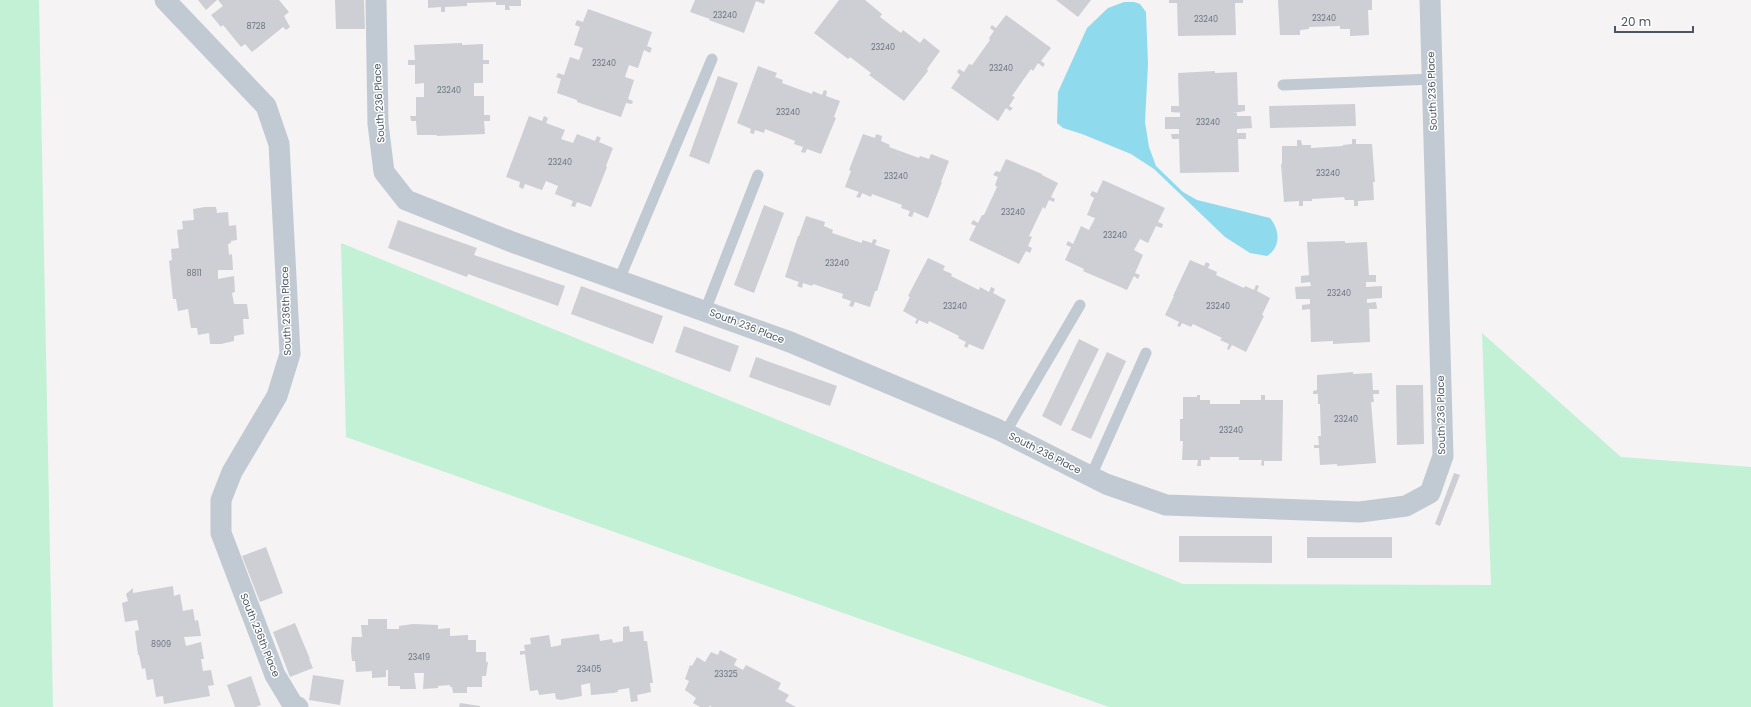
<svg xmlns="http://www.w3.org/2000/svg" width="1751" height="707" font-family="Poppins,sans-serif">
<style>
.green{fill:#c3f1d5}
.water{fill:#90daee}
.building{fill:#cdcfd5}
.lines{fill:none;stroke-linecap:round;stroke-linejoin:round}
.service{stroke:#c1cad2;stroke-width:11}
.minor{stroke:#c1cad2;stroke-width:21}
.labels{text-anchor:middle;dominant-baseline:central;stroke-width:3;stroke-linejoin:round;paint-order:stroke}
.number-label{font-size:8px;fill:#6b747e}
.street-label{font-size:10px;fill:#4a5661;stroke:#fff}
</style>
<rect width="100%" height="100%" fill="#f5f3f3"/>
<path class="green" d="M0 0H39L53 707H0Z
M341 243 1183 584 1491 585 1482 333 1621 457 1751 467V707H1109L346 437Z"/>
<path class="water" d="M1124 2H1134L1140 4 1146 12 1148 64 1145 122 1149 147 1156 166 1183 192 1197 200 1270 218C1280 230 1281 247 1267 256L1250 253 1225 237 1154 169 1131 154 1082 134 1063 128 1057 123 1058 92 1087 28 1108 8Z"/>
<path class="building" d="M198 0H217L206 10Z
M218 0H279L289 12 284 16 290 27 286 30 283 27 252 52 245 44 241 47 223 25 221 27 211 15 223 6Z
M335 0H364L365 29H336Z
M428 0H521V6H509L510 10H505V5H496V2L467 3V6L445 7V12H441V7L428 8Z
M695 0H765L764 4 756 1 744 33 709 20 710 19 690 12Z
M839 0H865L882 14 880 17 901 33 903 30 920 43 924 38 940 51 927 69 928 71 904 101 869 75 871 73 850 57 848 59 814 33Z
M1056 0H1091L1078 17Z
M1169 0H1243V3H1235L1236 35 1178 36 1177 3H1169Z
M1278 0H1372V10H1368L1369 35 1350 36V29H1340V26L1309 27V29L1300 30V35H1280Z
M588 9 652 32 647 46 652 48 650 53 644 50 638 68 629 65 625 77 634 80 628 99 633 101 632 104 626 103 621 117 577 102V100L557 93 561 79 556 77 558 73 564 75 570 57 579 60 583 48 574 45 580 27 575 25 577 20 583 22Z
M1006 15 1051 48 1041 61 1045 64 1043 67 1038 63 1033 71 1031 69 1012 96 1015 97 1009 106 1013 108 1010 111 1006 108 998 121 951 88 960 75 957 72 959 69 964 72 969 64 972 65 990 40 989 38 994 31 990 28 992 25 996 28Z
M462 43V45L483 44V60H489V64H483V83H474V96H484V115H490V121H484L485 134 437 136V135H417L416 121H411L410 116H416V97H424V83L415 84V65H408V60H415L414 45Z
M758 66 777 73 775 77 783 80 782 83 812 94 813 91 822 95 824 90 827 91 826 96 840 101 834 117 836 118 821 154 807 149 805 153 801 152 803 147 794 144 795 141 765 129 764 133 755 130 754 134 750 133 751 129 737 123Z
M1215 71V73L1237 72 1238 105H1245V111L1233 113H1237V116H1251L1252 128 1237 129V133H1246V139H1238L1239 172 1180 173 1179 139H1172L1171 134H1179V129H1165V117H1180V113H1183L1171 112V106H1179L1178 73Z
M718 76 738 83 709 164 689 156Z
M1355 104 1356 126 1270 128 1269 106Z
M529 116 542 121 544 116 548 118 546 123 565 130 561 139 573 143 577 134 595 141 597 136 601 138 599 142 613 148 606 166 607 167 591 207 577 202 575 207 571 206 573 201 555 194 558 186 546 181 542 190 525 184 523 189 519 187 520 182 506 177Z
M863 134 875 138 876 134 882 136 881 141 890 145 889 147 919 158 920 156 929 159 931 154 949 161 941 182H942L928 218 914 212 912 217 908 216 910 211 901 208 902 205 872 194 871 197 862 193 860 198 856 197 859 192 845 187 851 171 849 170Z
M1352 139H1356V144H1372L1375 182H1373L1374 200 1358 201V206H1354V200H1345L1344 197 1312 199V201H1303V206H1299V201L1284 202 1281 164H1282V146H1297V140H1301L1302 145H1311V148L1343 146V145L1352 144Z
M1006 159 1042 174V175L1058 183 1051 197 1055 199 1054 202 1049 200 1045 209 1043 207 1029 236 1032 237 1028 246 1032 248 1030 253 1026 251 1019 264 969 240 976 226 971 224 973 220 978 223 982 215H984L997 187 995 185 998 177 993 175 996 171 1000 172Z
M1103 180 1165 208 1158 222 1163 224 1162 228 1156 226 1148 243 1140 239 1134 250 1143 255 1135 273 1140 275 1138 279 1134 276 1127 290 1083 271 1084 269 1065 260 1071 247 1066 245 1068 241 1073 244 1081 226 1089 230 1095 218 1087 215 1094 198 1090 195 1092 191 1097 193Z
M764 205 784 213 754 293 734 285Z
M205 207H216L217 213 228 212 229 226 236 225 237 240 231 241V243L228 244 229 255 232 254 233 270H218V279L234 276 235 292 232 293 234 304H247L249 319H243L244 334 234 336V341L221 344H210L209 333 198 335 197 328H191L188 309 178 311 176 299H173L169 261 172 260 171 249 179 248 177 230 183 229 182 221 194 220 193 209Z
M806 216 825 222 824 226 833 230 832 233 862 243V240L872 243 873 239 877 240 875 245 890 250 877 291H875L870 307 855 302 853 307 849 306 851 301 842 298 843 294 813 284 812 286 803 283 802 288 797 286 799 282 785 277 798 236H799Z
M398 220 477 248 474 255 565 286 558 306 468 274 467 277 388 248Z
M1345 241V243L1367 242 1369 275H1376V282H1366V287L1382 286V298L1367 299V303L1376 302 1377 309H1369L1370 342 1333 344V341L1311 342 1310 309 1302 310V305L1310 304V299H1296L1295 287 1311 286 1310 282 1301 283V276L1309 275 1307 242Z
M928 258 945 266 943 270 952 274 951 276 979 290 980 287 989 292 991 287 995 289 993 293 1006 300 983 350 969 344 967 348 964 346 966 342 958 338 959 336 929 321 928 324 919 320 917 324 915 323 917 319 903 311 910 297 908 296Z
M1190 260 1204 266 1206 262 1210 264 1208 268 1217 272 1216 275 1244 288 1245 286 1254 290 1256 285 1259 286 1257 291 1270 298 1262 315 1264 316 1246 352 1232 345 1229 350 1227 349 1229 344 1220 340 1222 338 1193 324 1191 327 1182 323 1180 327 1177 326 1179 322 1165 315 1174 296H1173Z
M581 286 663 316 653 344 571 314Z
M684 326 739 346 730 372 675 352Z
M1079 339 1099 349 1061 426 1042 416Z
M1107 352 1126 361 1091 439 1071 430Z
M756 357 837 386 830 406 749 377Z
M1353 372V374L1372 373 1373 390H1379V394H1373L1374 402H1371L1376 463 1337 466V464L1320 465 1319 448H1314V445H1319L1318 436H1321L1320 404H1318V394H1313V391L1317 390V375Z
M1396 385H1423L1424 444 1397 445Z
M1197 395H1200V400H1210V404H1240V400H1261V395H1265V400H1283L1282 461H1264V466L1261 465 1262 460H1239V457H1210V460H1201V466H1197L1198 460H1182L1183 441H1180V419H1183V397H1197Z
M1454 473 1460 475 1440 526 1435 524Z
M1179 536H1272V563L1179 562Z
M1307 537H1392V558H1307Z
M266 547 283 593 260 602 242 556Z
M173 586 174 596 180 594 183 611 193 609 195 621 198 620 201 636 184 637 186 646 201 642 204 659H201L203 671 211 670 214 685 208 686 210 696 164 704 163 696 156 697 153 679 147 680 145 668 142 669 139 655H138L135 631 139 630 137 620 125 622 122 603 128 601 126 594 133 588V593Z
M368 619H387V629H399V626L413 624 438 625V629L450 628V636L468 635V640H476V652H486V662H488L486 676H482V687H467V693H453L452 687H450V685L438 686V688L423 689 424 673H414L416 689H400V686H388V670H386V677L372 678V671L356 672 355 661H352L351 651 352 637H362L361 625H368Z
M295 623 310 659H309L313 668 290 677 273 632Z
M629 626 630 632 643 631 644 641H647L653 683H650L651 692 637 695 638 701 631 702 629 688 618 690V692L613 693 591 695 590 683 581 685 582 696 561 700 556 699 555 693 539 695 538 690 530 691 525 654 520 655V651H525L524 645 531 644 530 638 549 635 551 647 561 645V639L599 634 600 641 612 639 613 643 623 641V627Z
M720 650 737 659 734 665 743 670 746 665 781 683 778 689 789 695 785 701 796 707H711L710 705 709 707H700L693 703 696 698 685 690 689 681 685 679 690 665 692 666 697 657 705 662 711 652 718 655Z
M313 675 344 680 340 705 309 700Z
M251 676 261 705 256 707H235L227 685Z
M460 703 480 706V707H459Z"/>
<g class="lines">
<path class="service" d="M1283 85 1432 79
M619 280 712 59
M705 311 758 175
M1005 433 1080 305
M1091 476 1146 353"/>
<path class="minor" d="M165 0 266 106 279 144 290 354 277 396 232 472 221 500V533L275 675 293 705 298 707
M376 0 378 124 384 172 406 200 512 242 790 342 997 429 1106 484 1166 505 1360 512 1406 506 1430 493 1443 456 1430 0"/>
</g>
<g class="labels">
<g class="number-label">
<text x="725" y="15">23240</text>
<text x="1324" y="18">23240</text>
<text x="1206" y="19">23240</text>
<text x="256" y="26">8728</text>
<text x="883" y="47">23240</text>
<text x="604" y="63">23240</text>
<text x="1001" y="68">23240</text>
<text x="449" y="90">23240</text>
<text x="788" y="112">23240</text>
<text x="1208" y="122">23240</text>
<text x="560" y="162">23240</text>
<text x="1328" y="173">23240</text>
<text x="896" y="176">23240</text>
<text x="1013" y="212">23240</text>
<text x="1115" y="235">23240</text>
<text x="837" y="263">23240</text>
<text x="194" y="273">8811</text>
<text x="1339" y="293">23240</text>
<text x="955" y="306">23240</text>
<text x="1218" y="306">23240</text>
<text x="1346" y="419">23240</text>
<text x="1231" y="430">23240</text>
<text x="161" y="644">8909</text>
<text x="419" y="657">23419</text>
<text x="589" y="669">23405</text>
<text x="726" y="674">23325</text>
</g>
<g class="street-label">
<text transform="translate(1432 91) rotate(-92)">South 236 Place</text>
<text transform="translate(379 103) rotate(-93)">South 236 Place</text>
<text transform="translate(286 311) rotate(-92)">South 236th Place</text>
<text transform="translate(747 326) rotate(21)">South 236 Place</text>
<text transform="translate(1441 415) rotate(-91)">South 236 Place</text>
<text transform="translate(1045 453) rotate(27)">South 236 Place</text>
<text transform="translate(260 635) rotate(68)">South 236th Place</text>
</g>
</g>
<path d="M1615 26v6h78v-6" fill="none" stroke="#4a5661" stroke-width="2"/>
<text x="1621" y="26" font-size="12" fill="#4a5661" stroke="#ffffff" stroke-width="3" paint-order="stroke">20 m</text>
</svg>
